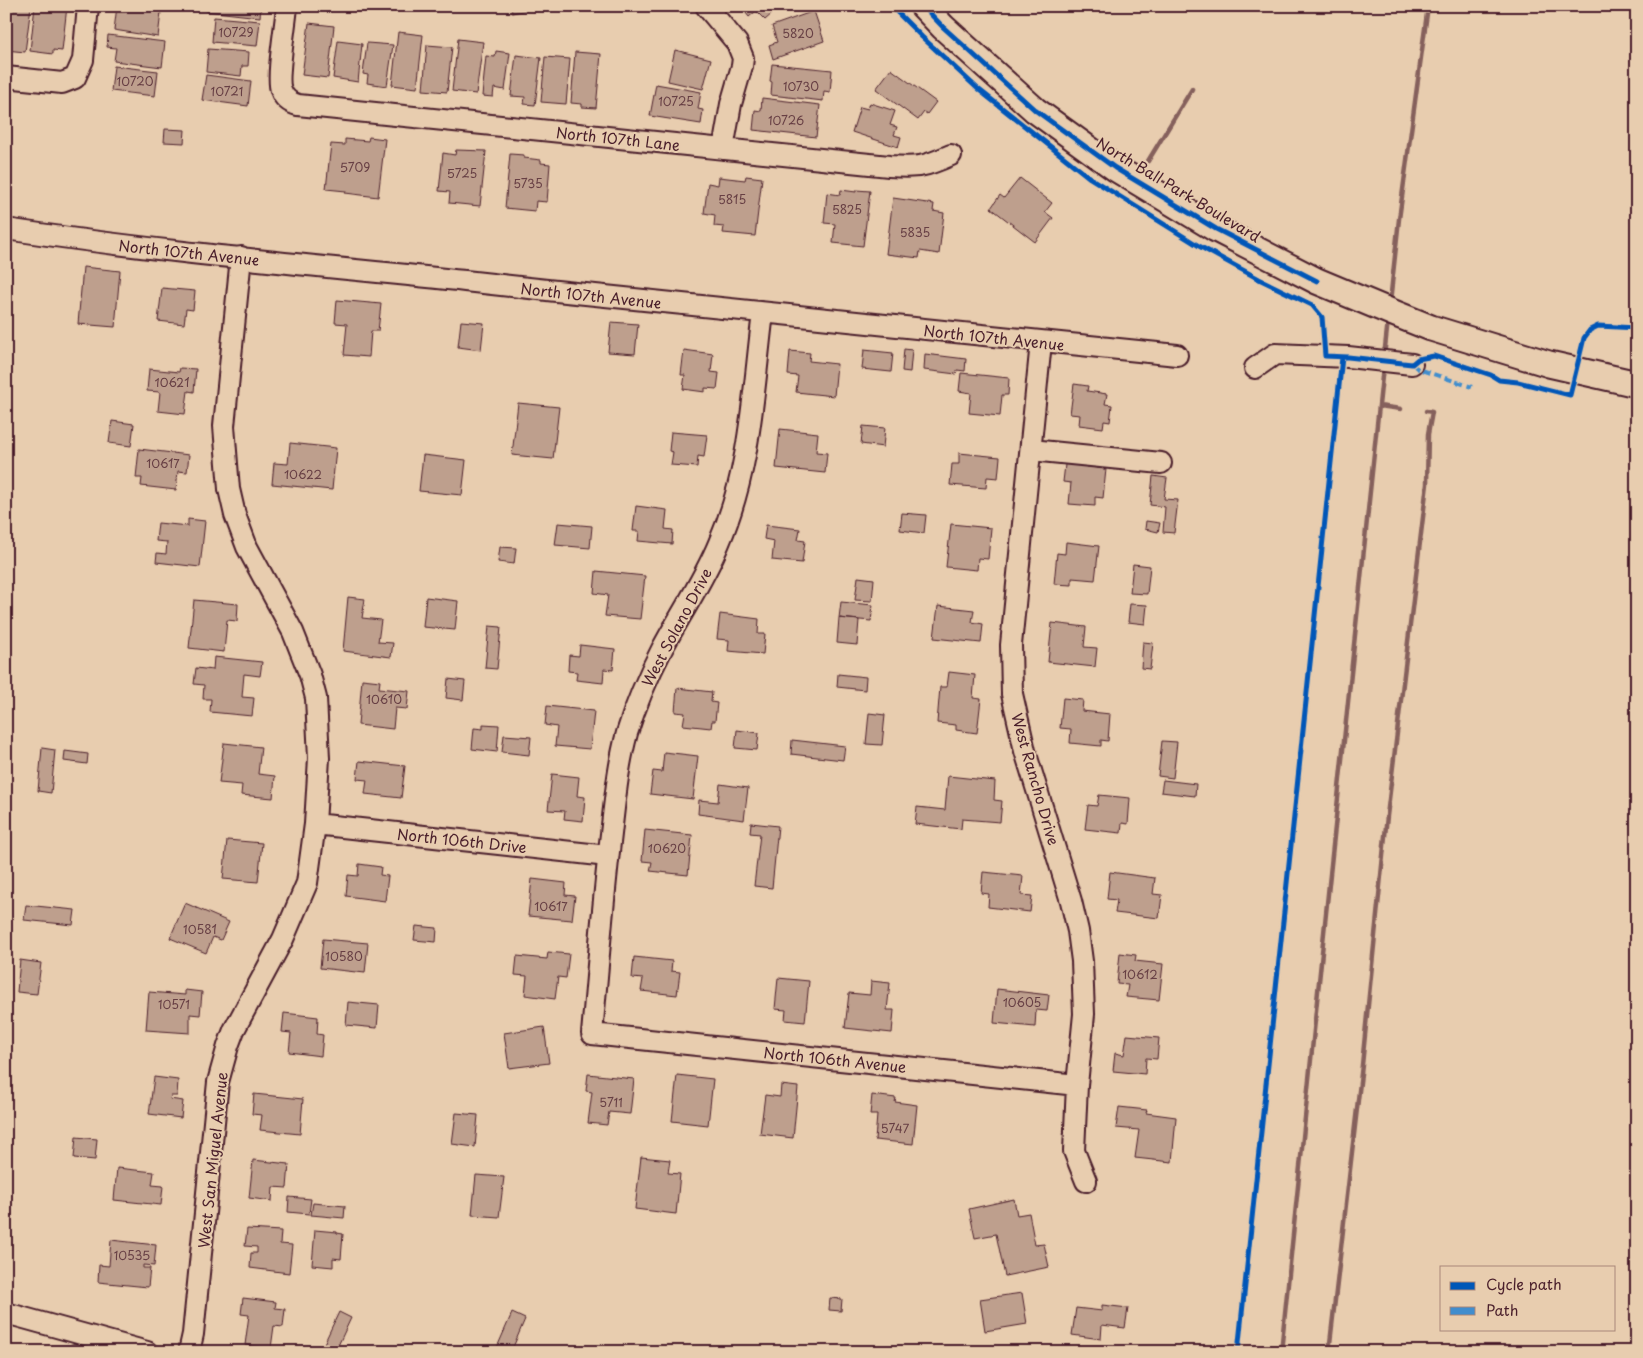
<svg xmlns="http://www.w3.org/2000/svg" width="1643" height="1358" font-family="'Playpen Sans',sans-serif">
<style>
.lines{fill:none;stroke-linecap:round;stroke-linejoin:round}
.stream{stroke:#85605c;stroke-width:4.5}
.building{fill:#be9f8d;stroke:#4a1f2b}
.minor-casing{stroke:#4a1f2b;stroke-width:24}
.major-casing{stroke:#4a1f2b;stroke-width:29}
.minor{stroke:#e8cdaf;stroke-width:20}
.major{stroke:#e8cdaf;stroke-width:25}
.quiet{stroke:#418dcd;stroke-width:4;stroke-dasharray:8 4;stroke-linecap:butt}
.cycleway-casing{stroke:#e8cdaf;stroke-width:8}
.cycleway{stroke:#0057b8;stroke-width:5}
.labels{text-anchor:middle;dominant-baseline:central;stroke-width:4;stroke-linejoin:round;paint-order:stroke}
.number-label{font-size:12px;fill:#673f44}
.street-label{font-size:15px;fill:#4a1f2b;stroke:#e8cdaf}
</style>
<rect width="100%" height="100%" fill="#e8cdaf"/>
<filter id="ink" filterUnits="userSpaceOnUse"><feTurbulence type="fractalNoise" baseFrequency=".02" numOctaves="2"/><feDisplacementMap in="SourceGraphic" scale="10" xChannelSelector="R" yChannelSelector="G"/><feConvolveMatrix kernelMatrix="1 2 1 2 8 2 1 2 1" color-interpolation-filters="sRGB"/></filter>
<g filter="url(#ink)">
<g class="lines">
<path class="stream" d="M1148 161 1192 89
M1390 302 1399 219 1428 6
M1384 357 1388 320
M1379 406 1401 409
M1281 1352C1312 1023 1351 696 1383 367
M1329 1352 1362 1065 1387 816 1427 484 1428 434 1432 412 1426 411"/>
</g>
<path class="building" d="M6 6H31L25 52 6 50Z
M35 6H67L62 51 53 50V54L30 51Z
M117 6 161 12 158 37 114 30Z
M206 6H261L260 17 206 11Z
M461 6H493V9Z
M511 6H542L543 7 512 13Z
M744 6H781L765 20 756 11 749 17 742 8Z
M814 11 824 41 773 59 769 45 777 42 772 26Z
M214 17 260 21 257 46 212 42Z
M309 23 334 26 328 78 302 75Z
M398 32 423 35 417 88 392 85Z
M108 35 165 42 162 67 114 61 116 48 107 47Z
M458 39 483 42 476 94 452 91Z
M338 41 362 44 358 82 333 78Z
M367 43 393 45 387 86 367 83 368 75 363 74Z
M427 45 452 47 447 92 423 90Z
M208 49 249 52 248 66H242L241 76 206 72Z
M675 50 711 59 703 89 668 81Z
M496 51 510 53 505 90 494 88 493 97 482 96 486 56 495 57Z
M575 52 601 54 596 108 582 107V104L571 103Z
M516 55 541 58 535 105 524 104 525 97 511 96Z
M545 57 570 59 566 104 541 102Z
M772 64 832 70 830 92 824 91 823 101 771 95 772 82 770 81Z
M114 66 158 71 155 96 111 91Z
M891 69 936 102 927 114 924 112 918 120 876 89Z
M206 75 251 81 248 106 202 100Z
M656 84 701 92 698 109 703 110 701 124 650 116Z
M762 98 820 105 816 137 753 130 755 110 761 111Z
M870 103 895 111 890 125 897 127 894 135 901 137 898 147 852 132 860 107 868 109Z
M165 129 185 130 184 143 164 142Z
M369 137 385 139 378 197 345 193 346 191 326 189 331 144 345 145V139L368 141Z
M456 150 486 151 480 206 449 203 450 192 439 191 443 153 455 155Z
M510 154 524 155V158L541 160V163L550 164 547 202 536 201 535 211 505 208Z
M746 176 762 178 755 236 723 233 724 227 714 226 715 215 704 213 708 183 718 185 719 177 745 180Z
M1020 178 1052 203 1045 212 1053 218 1035 242 991 208 1000 195 1004 198Z
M841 190 856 192V190L870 191 863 246 833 243 835 224 824 223 827 193 840 195Z
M893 198 934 204 933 211 944 213 939 254 920 251 919 258 886 254Z
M83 267 120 271 115 327 78 324Z
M162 288 195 291 193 310 186 309 184 324 158 321Z
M337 300 381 304 378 331H371L369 357 344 355 347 324 335 323Z
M461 321 484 323 481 350 458 347Z
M611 322 638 324 635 354 608 352Z
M904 349 912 350 910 372 902 371Z
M684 350 713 354 711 372 719 373 717 389 705 388V392L683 389 685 375H681Z
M864 350 893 353 891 372 862 369Z
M790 351 810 353 809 361 837 364 834 396 796 392 798 376 788 375Z
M925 354 966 359 965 371 957 370 956 374 924 370Z
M180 368 196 369 194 392 188 391 185 414 158 411 160 392 147 391 149 369 179 372Z
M961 373 1009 378 1008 395H1002L1000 416 969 413 971 393 959 391Z
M1074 384 1088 386 1087 391 1107 394 1105 404 1112 405 1110 422 1104 421 1103 428 1079 425 1080 415 1070 414Z
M518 403 559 407 553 459 512 455Z
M112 421 134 424 131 446 109 443Z
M863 426 885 428 883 447 861 444Z
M780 429 818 433 816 452 827 453 825 473 776 468Z
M671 432 707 435 704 457 698 456 697 467 671 465 673 452 669 451Z
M290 443 336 448 332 490 272 484 274 463 288 464Z
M139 449 189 455 187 472 178 471 176 490 141 486 142 478H136Z
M959 453 1000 457 998 478 987 477 986 488 950 485 952 464H959Z
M423 455 466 460 462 495 419 491Z
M1066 456 1082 457 1081 466 1106 469 1103 498 1095 497V506L1069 504 1071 483 1063 482Z
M1153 476 1167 478 1164 499 1178 500 1174 533 1163 532 1165 507 1150 505Z
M636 506 667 510 665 529 673 530 672 544 638 541 639 531H633Z
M902 513 926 515 924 533 900 530Z
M188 519 205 521 200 567 156 562 157 553 166 554 167 542 156 541 158 523 188 526Z
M1146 521 1160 523 1158 532 1145 529Z
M558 523 592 526 590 548 555 545Z
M951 524 991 528 988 559 978 558 977 570 946 567Z
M766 525 800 529 798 540 805 541 802 563 772 560 774 541 764 539Z
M1066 542 1099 546 1095 580 1072 578V585L1054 584 1057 553 1065 554Z
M500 547 516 548 514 564 498 562Z
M1133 564 1150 566 1147 594 1130 593Z
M596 571 645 576 640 619 605 616 608 595 594 593Z
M858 577 874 579 872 601 855 600Z
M348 597 365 599 362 618 381 620 378 642 393 643 391 657 343 651Z
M426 597 458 601 455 630 423 627Z
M194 600 238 604 237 621 227 620 224 652 189 648Z
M841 602 873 605 871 621 839 618Z
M1130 604 1147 605 1145 624 1128 622Z
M938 606 974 610 972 622 983 624 981 643 934 638Z
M720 614 759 619 758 634H765L763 654 728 651 729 640 717 639Z
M839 618 859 620 857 645 837 643Z
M1052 623 1086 627 1084 647 1097 648 1095 667 1048 662Z
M489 626 501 627 497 669 485 668Z
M1143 642 1153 643 1150 669 1141 668Z
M580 645 615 649 613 670 604 669 603 683 576 680 577 672 568 671 569 655 579 656Z
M214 657 262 662 260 676 244 674 242 697 254 698 252 716 210 712 211 699H203L204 685 194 684 196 668 213 670Z
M949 672 975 675 973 698 981 699 977 733 956 730V725L937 723 940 687H947Z
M838 674 866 677 865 690 837 687Z
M362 679 380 681 379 688 409 691 407 709 395 708 393 729 358 725Z
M448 679 465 681 463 700 446 698Z
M677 688 712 692 711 702 717 703 715 721H712L711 728 683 725 685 713 675 712Z
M1063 698 1083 700 1082 711 1110 714 1108 741 1101 740V746L1070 743 1071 729 1060 728Z
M547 706 594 711 590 749 555 746 557 727 545 725Z
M869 713 885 715 882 745 866 744Z
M483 724 499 725 497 752 472 749 474 728 483 729Z
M737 730 759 733 757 750 735 748Z
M504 735 531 737 529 755 502 752Z
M792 740 845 746 843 760 791 754Z
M1162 741 1177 742 1173 778 1158 776Z
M224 743 261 747 258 774 275 776 273 798 241 795 242 785 219 783Z
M42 748 55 750 51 793 38 791Z
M65 751 88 754 87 764 64 761Z
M664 752 698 756 693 799 650 794 653 771 662 772Z
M359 761 405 766 401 798 365 794 367 780 357 779Z
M552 774 579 777 577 796 585 797 583 821 564 819 565 811 548 810Z
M948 776 995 781 994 800 1002 801 1000 822 962 819 961 829 915 824 917 807 945 810Z
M1163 780 1196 784 1195 796 1161 792Z
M720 784 748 788 744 820 698 814 699 800 718 802Z
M1099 795 1130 798 1128 824 1122 823 1121 833 1085 829 1088 805 1097 806Z
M751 823 778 826 772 888 754 886 760 834 750 833Z
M645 830 692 835 688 875 650 871 652 862 642 861Z
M227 840 262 843 258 882 223 879Z
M359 864 381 867 380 875 388 876 385 901 346 896 348 875 358 876Z
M983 872 1023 876 1021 895 1032 896 1030 912 988 907 989 894 981 893Z
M1110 872 1155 878 1153 894 1162 895 1159 918 1115 913 1117 900 1107 899Z
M532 879 566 883 565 895 575 896 572 920 528 916Z
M185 903 229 922 221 940 213 937 206 953 170 938Z
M26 905 75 910 73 925 24 920Z
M416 926 437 928 436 942 414 940Z
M323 939 368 943 365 973 320 968Z
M548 952 569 954 566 978 558 977 555 999 525 995 527 976 515 975 517 956 547 959Z
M1120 953 1136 955 1135 961 1163 964 1159 1000 1126 997 1128 985 1117 984Z
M634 957 672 961 671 971 680 972 677 995 641 991 643 979 632 978Z
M20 960 41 963 37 994 17 992Z
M778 978 809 981 805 1022 785 1020 786 1010 775 1009Z
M871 981 890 983 887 1010H894L892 1033 845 1028 849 993 870 995Z
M997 989 1049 995 1047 1011 1036 1010 1035 1027 994 1023Z
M185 990 202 992 200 1015 190 1014V1033L146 1030 149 992 185 995Z
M348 1002 379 1005 377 1028 346 1025Z
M284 1013 318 1017 317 1034 323 1035 321 1056 289 1052 291 1033 282 1032Z
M544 1027 549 1063 509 1068 504 1033Z
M1127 1035 1159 1038 1157 1059 1146 1058 1145 1074 1113 1071 1115 1053 1124 1055Z
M588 1074 634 1079 630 1114 609 1112 607 1125 588 1123 592 1092 586 1091Z
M677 1075 713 1079 708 1125 672 1121Z
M154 1077 178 1080 177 1096H171L170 1099 183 1101 181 1118 149 1114Z
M781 1085 798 1087 793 1138 760 1134 765 1095 780 1097Z
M254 1094 303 1099 300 1134 260 1130 262 1115 252 1114Z
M872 1095 896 1098 895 1102 917 1105 913 1144 875 1140 877 1115H870Z
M1119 1107 1147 1110 1146 1113 1176 1117 1172 1162 1135 1158 1139 1130 1116 1128Z
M456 1113 478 1115 475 1147 452 1144Z
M76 1137 97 1139 95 1160 74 1158Z
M641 1157 670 1160 668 1173 680 1174 676 1214 635 1209Z
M253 1160 289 1164 287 1188 273 1187 272 1201 249 1198Z
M117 1168 154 1172 152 1185 163 1186 161 1205 114 1200Z
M476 1175 504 1177 499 1217 472 1215Z
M289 1197 311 1199 309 1214 288 1212Z
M1014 1199 1017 1215 1029 1213 1035 1245 1044 1244 1049 1267 1005 1276 996 1234 975 1238 969 1209Z
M313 1203 345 1206 344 1218 311 1215Z
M247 1229 281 1231 280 1244 292 1245 289 1273 250 1268 251 1253H257V1247L245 1246Z
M315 1230 337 1232V1233L343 1234 341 1259 333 1258V1267L312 1265Z
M111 1240 156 1245 154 1266 143 1265V1268H150L148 1287 98 1282 99 1265 109 1266Z
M1022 1293 1027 1324 985 1331 980 1299Z
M243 1298 276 1302 275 1308 285 1309 283 1327 274 1326 271 1348 245 1345 249 1315 241 1314Z
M830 1298 842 1299 841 1311 829 1310Z
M1102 1305 1128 1308 1125 1328 1102 1325 1101 1339 1072 1335 1076 1308 1102 1311Z
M339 1312 351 1318 335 1352H320Z
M512 1313 525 1319 511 1352H495Z"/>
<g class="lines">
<defs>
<path id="minor" d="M287 6C286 22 276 78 281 90 284 99 290 103 298 105L889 166C918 168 924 167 951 155
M706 6 737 43 743 58 742 66 731 104 723 149
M6 77 62 83 75 78 83 60 88 6
M6 229C158 252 312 265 465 281 702 307 939 332 1177 355
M763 313C753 392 751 469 719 543 704 580 681 613 662 649 648 676 636 704 627 733 618 766 615 800 611 834 603 900 598 967 592 1034L1077 1085
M1041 342 1011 645 1012 694 1025 751 1071 901 1078 931 1082 961 1084 1014 1077 1085 1074 1151 1086 1181
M1255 368 1275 354 1348 357 1412 364
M1031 450 1161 463
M315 824 608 856
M6 1313 147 1352
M189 1352 193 1334 218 1082 228 1046 234 1030 283 939 307 883 315 824 319 758 316 698 310 675 293 632 247 547 235 515 229 489 224 426 241 257"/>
<path id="major" d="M923 6 943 27 1035 110 1115 168 1216 229 1317 281 1396 314 1431 328 1549 364 1637 384"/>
</defs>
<use href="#minor" class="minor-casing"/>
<use href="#major" class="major-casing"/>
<use href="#minor" class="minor"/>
<use href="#major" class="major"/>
<path class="quiet" d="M1412 364 1418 369 1472 387"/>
<defs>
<path id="cycleway" d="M891 6 922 37 978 89 1090 178 1199 246 1259 279 1312 305 1322 317 1325 356 1348 357 1412 364 1418 359 1434 356 1491 375 1499 380 1518 382 1570 395 1584 338 1590 330 1598 326 1637 328
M923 6 943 27 1035 110 1115 168 1216 229 1317 281
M1238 1352 1342 357"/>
</defs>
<use href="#cycleway" class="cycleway-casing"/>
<use href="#cycleway" class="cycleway"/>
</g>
</g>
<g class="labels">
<g class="number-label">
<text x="236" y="32">10729</text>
<text x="798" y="33">5820</text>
<text x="135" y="81">10720</text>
<text x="801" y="86">10730</text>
<text x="227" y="91">10721</text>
<text x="676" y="101">10725</text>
<text x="786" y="120">10726</text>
<text x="355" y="167">5709</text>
<text x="462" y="173">5725</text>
<text x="528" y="183">5735</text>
<text x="732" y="199">5815</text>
<text x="847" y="209">5825</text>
<text x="915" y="232">5835</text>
<text x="172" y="382">10621</text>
<text x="163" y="463">10617</text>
<text x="303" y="474">10622</text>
<text x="384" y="699">10610</text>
<text x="667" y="848">10620</text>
<text x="551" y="906">10617</text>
<text x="200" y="929">10581</text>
<text x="344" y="956">10580</text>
<text x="1140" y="974">10612</text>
<text x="1022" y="1002">10605</text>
<text x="174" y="1004">10571</text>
<text x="611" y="1102">5711</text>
<text x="895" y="1128">5747</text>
<text x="132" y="1255">10535</text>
</g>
<g class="street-label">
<text transform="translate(618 138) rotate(6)">North 107th Lane</text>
<text transform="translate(1179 189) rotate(31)">North Ball Park Boulevard</text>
<text transform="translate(189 252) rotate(6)">North 107th Avenue</text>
<text transform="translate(591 295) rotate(6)">North 107th Avenue</text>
<text transform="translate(994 337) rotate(6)">North 107th Avenue</text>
<text transform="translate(676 627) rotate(-62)">West Solano Drive</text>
<text transform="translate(1036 779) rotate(74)">West Rancho Drive</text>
<text transform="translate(462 840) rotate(6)">North 106th Drive</text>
<text transform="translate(835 1059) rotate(6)">North 106th Avenue</text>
<text transform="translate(212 1160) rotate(-84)">West San Miguel Avenue</text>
</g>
</g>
<rect width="1643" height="1358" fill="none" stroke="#e8cdaf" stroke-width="25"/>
<rect x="12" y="12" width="1618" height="1333" fill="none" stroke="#4a1f2b" stroke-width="2" filter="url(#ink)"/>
<rect x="1440" y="1266" width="175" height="65" fill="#e8cdaf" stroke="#a9877a"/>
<rect x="1450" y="1282" width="25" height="8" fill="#0057b8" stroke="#a9877a"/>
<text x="1486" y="1290" font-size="15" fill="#4a1f2b">Cycle path</text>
<rect x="1450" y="1307" width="25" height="8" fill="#418dcd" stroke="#a9877a"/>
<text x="1486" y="1316" font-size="15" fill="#4a1f2b">Path</text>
</svg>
